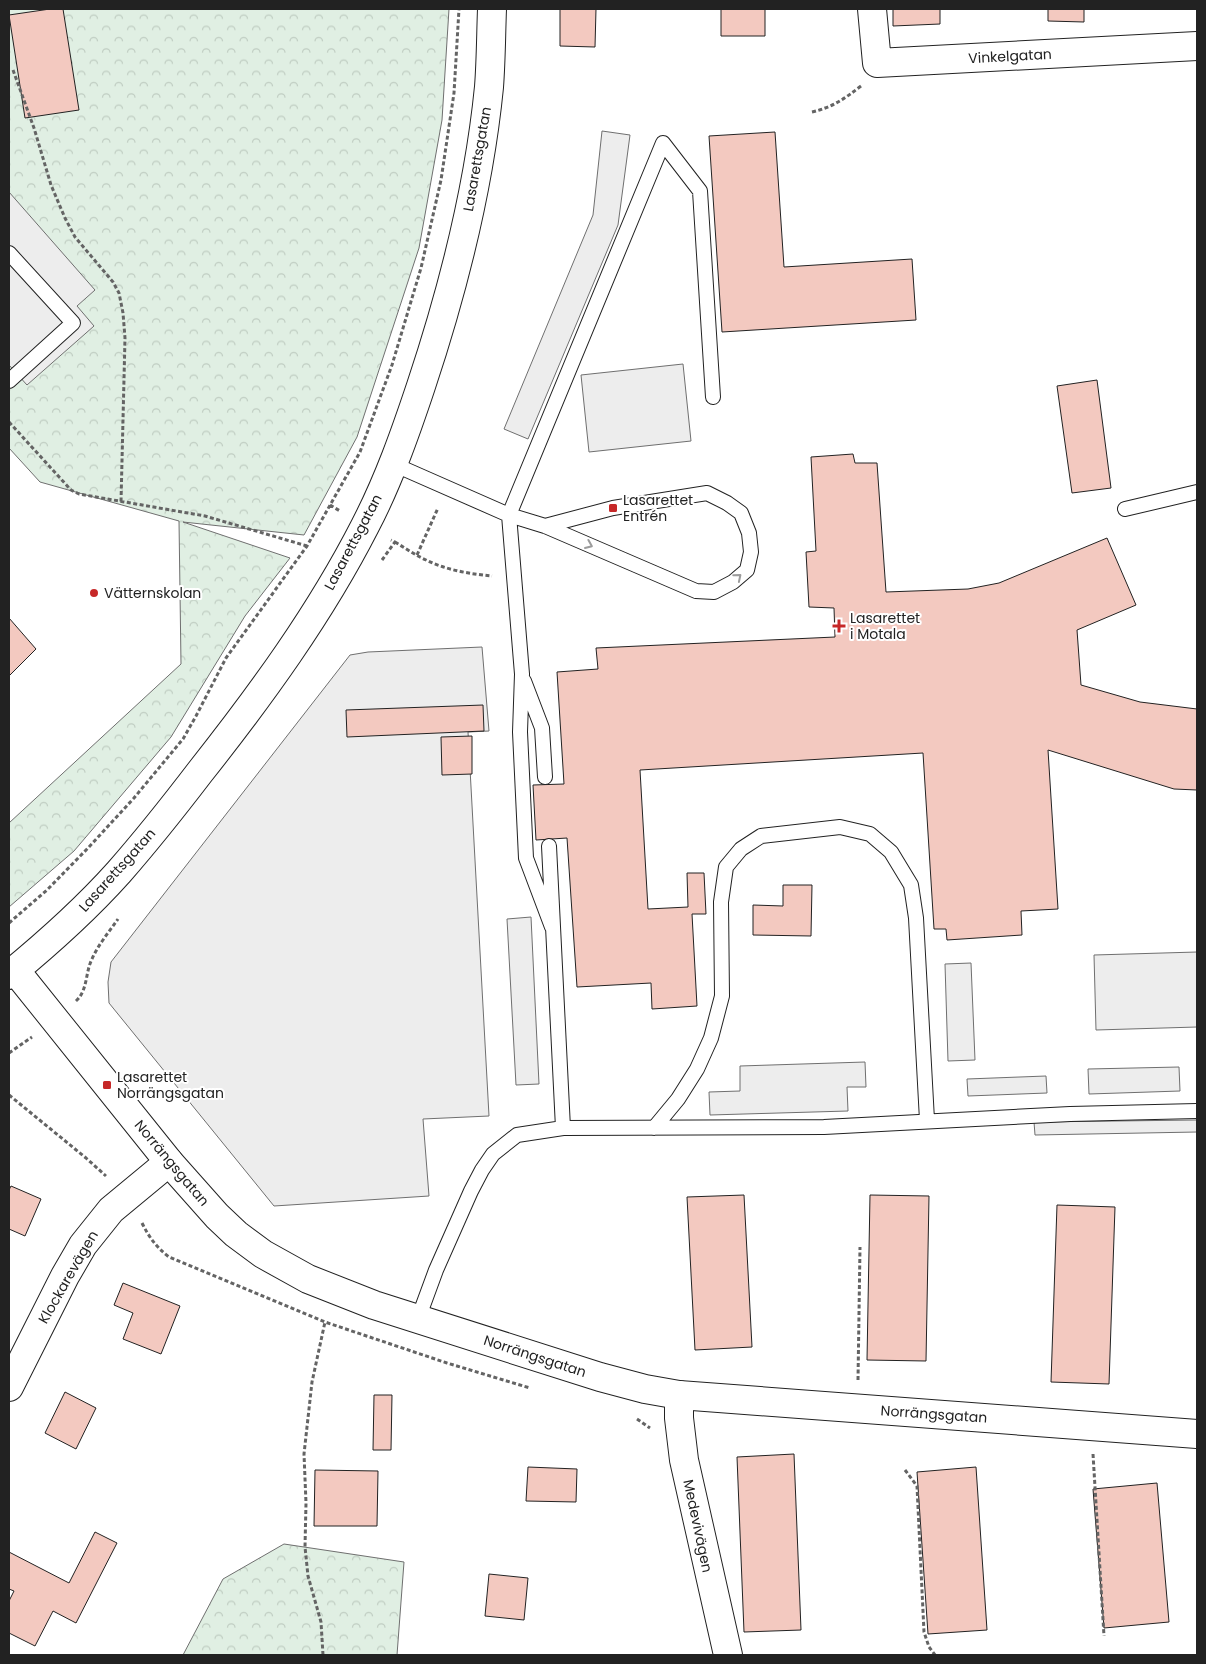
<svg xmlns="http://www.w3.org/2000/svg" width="1206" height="1664" font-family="Poppins,sans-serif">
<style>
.park{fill:url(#park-crowns);stroke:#6f6f6f}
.parking{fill:#ededed;stroke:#6f6f6f}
.building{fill:#f3c9c0;stroke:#222}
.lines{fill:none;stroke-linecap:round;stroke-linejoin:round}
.lane-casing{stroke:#222;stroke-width:16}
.street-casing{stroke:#222;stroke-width:30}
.secondary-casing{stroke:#222;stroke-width:30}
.path{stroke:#646464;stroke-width:3;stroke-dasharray:4 2.5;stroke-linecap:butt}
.lane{stroke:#fff;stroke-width:14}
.street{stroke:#fff;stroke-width:28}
.secondary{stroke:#fff;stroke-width:28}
.oneway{stroke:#9c9c9c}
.poi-dot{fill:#c62828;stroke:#fff;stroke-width:2}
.labels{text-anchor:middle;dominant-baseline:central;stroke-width:4;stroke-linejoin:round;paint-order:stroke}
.street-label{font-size:14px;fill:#222;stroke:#fff}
.poi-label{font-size:14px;fill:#222;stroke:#fff;text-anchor:start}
</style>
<defs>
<pattern id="park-crowns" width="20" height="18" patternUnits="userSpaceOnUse" patternTransform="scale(1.25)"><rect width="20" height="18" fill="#e0efe3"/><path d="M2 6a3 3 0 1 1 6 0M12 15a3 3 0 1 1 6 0" fill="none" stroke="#c0cdc2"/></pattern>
</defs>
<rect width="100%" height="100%" fill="#fff"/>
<path class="park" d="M9 9H449L442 120 419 248 357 437 304 535 183 522 290 558 245 616 171 737 74 851 9 907V823L181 664 179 521 40 482 9 448Z
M284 1544 404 1562 397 1655H183L223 1579Z"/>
<path class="parking" d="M602 131 630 135 618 225 528 439 504 429 593 215Z
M9 192 95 290 77 306 94 326 27 385 9 365Z
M683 364 691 441 589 452 581 375Z
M482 647 489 731 468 732 489 1116 423 1119 429 1196 274 1206 109 1003 108 982 111 962 350 655 368 652Z
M531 917 539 1084 516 1085 507 919Z
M1197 952V1027L1096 1030 1094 955Z
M971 963 975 1060 948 1061 945 964Z
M865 1062 866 1087H847L848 1111 710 1115 709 1092 740 1091V1066Z
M1179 1067 1180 1091 1089 1094 1088 1069Z
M1046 1076 1047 1093 968 1096 967 1079Z
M1197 1120V1132L1035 1135 1034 1122Z"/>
<path class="building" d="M50 9H63L79 110 25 118 9 15Z
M560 9H596L595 47 560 46Z
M721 9H765V36H721Z
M893 9H940V24L893 26Z
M1048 9H1084V22L1048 21Z
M775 132 784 267 912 259 916 320 722 332 709 136Z
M1097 380 1111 488 1072 493 1057 386Z
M853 454 855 463H877L886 592 968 589 999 583 1107 538 1136 605 1077 630 1081 685 1140 702 1197 709V790L1174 789 1048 750 1058 909 1021 911 1022 935 947 940 946 929H934L923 753 640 770 648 909 688 907 687 873H704L706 914H692L697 1006 652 1009 651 983 577 987 567 838 536 840 533 785 564 784 557 672 598 669 596 648 835 637 834 608 809 607 806 552 816 551 811 457Z
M9 618 36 649 9 676Z
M483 705 484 731 347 737 346 710Z
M472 736V774L442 775 441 737Z
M783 885H812L811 936 753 935V905L783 906Z
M11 1186 41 1199 25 1236 9 1229V1190Z
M744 1195 752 1347 695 1350 687 1197Z
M870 1195 929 1196 926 1361 867 1360Z
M1057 1205 1115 1207 1109 1384 1051 1382Z
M123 1283 180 1306 161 1354 123 1339 133 1313 114 1305Z
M65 1392 96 1408 76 1449 45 1433Z
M374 1395H392L391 1450H373Z
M794 1454 801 1630 744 1632 737 1457Z
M528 1467 577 1469 576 1502 526 1501Z
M976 1467 987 1630 928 1634 917 1472Z
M315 1470 378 1471 377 1526H314Z
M1157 1483 1169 1622 1104 1628 1093 1489Z
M95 1532 117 1543 76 1623 53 1611 35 1646 9 1633V1601L14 1591 9 1589V1552L69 1583Z
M489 1574 528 1578 524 1620 485 1616Z"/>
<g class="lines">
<defs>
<path id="lane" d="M9 253 73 323 9 381
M393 464 509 515 545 526 696 591 714 592 733 582 747 570 751 552 749 533 741 513 727 503 707 493 613 508 545 526
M1125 509 1197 492
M524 681 542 728 545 777
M549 846 563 1128
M552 927 526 858 520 732 522 674 509 515 663 143 700 191 713 397
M654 1128 678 1099 697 1069 711 1038 722 996 721 902 726 867 741 849 761 836 840 827 870 834 891 852 911 885 916 918 927 1120
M418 1319 436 1270 471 1191 482 1170 493 1154 517 1135 563 1128 824 1127 1070 1114 1197 1111"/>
<path id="street" d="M872 9 877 63 1197 46
M9 1387 65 1276 83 1245 111 1210 169 1162
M679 1395V1418L684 1460 728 1655"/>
<path id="secondary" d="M15 970 169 1162 217 1216 236 1234 263 1254 308 1279 374 1305 600 1377 645 1389 679 1395 1197 1434
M9 975C48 943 85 910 119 872 147 840 174 806 200 772 261 695 320 614 365 526 388 482 405 434 421 386 453 290 479 188 489 87 491 61 491 35 492 9"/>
</defs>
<use href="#lane" class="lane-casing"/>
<use href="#street" class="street-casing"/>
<use href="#secondary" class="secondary-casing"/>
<path class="path" d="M13 70 34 128 51 185 65 218 75 237 113 282 119 293 123 313 125 338 121 502
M812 112C833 107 844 99 861 86
M9 422 71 490 79 494 205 516 307 546
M330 505 340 511
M395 542C405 548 415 555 426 560 446 570 470 574 492 576
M417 555 438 508
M382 560 395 542 391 540
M9 923 47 890 88 848 134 798 183 739 196 716 226 658 307 546 360 452 392 365 421 268 441 180 454 93 459 9
M76 1001C88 990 85 973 92 959 98 945 109 932 118 919
M9 1053 32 1037
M9 1095 86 1158 106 1176
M142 1223C149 1237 156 1247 169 1257L325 1322 447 1363 530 1388
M858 1380 860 1247
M637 1419 650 1428
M1093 1454 1104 1636
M905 1470 917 1486 924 1632 929 1647 935 1655
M323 1655 321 1622 308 1576 305 1547 306 1503 304 1454 312 1382 325 1322"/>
<use href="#lane" class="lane"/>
<use href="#street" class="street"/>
<use href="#secondary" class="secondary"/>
</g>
<defs><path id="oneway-chevron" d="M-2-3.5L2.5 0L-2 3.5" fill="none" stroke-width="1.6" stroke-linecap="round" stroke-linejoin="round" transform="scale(1.25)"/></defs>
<g class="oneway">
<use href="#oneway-chevron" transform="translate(589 545) rotate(23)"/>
<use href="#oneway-chevron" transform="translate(738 577) rotate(-40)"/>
</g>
<g class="poi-dot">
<rect x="608" y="503" width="10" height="10" rx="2.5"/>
<circle cx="94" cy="593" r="5"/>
<path d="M836.5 618.5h5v5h5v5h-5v5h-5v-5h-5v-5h5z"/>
<rect x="102" y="1080" width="10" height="10" rx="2.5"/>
</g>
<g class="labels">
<g class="street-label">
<text transform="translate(1010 56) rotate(-3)">Vinkelgatan</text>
<text transform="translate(477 159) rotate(-80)">Lasarettsgatan</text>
<text transform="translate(353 542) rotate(-62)">Lasarettsgatan</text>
<text transform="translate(117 870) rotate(-48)">Lasarettsgatan</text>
<text transform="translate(172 1163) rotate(50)">Norrängsgatan</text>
<text transform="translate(68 1277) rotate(-60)">Klockarevägen</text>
<text transform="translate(535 1356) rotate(18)">Norrängsgatan</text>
<text transform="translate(934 1414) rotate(4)">Norrängsgatan</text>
<text transform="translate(698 1526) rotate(78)">Medevivägen</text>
</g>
<g class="poi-label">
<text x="623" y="500">Lasarettet<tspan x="623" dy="16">Entrén</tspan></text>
<text x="104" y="593">Vätternskolan</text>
<text x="850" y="618">Lasarettet<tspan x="850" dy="16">i Motala</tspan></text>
<text x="117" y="1077">Lasarettet<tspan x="117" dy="16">Norrängsgatan</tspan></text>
</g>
</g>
<rect width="1206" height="1664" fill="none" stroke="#222222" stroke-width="20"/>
</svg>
